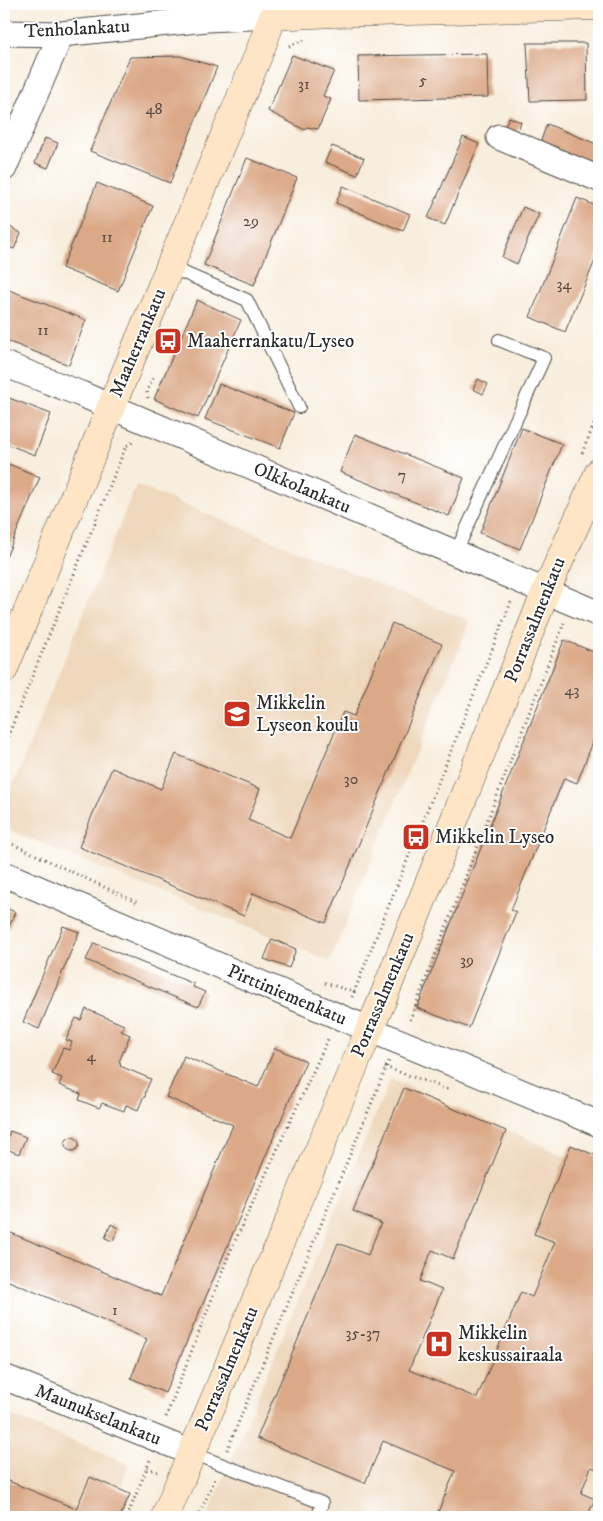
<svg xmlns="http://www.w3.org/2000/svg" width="603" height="1521" font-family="'IM FELL DW Pica',serif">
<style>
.built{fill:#eed7bb}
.building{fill:#dba987}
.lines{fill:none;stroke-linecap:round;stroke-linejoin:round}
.lane-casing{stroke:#4a4846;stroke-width:14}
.street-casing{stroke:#4a4846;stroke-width:27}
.secondary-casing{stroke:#4a4846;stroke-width:29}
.path{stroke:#4a4846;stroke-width:3;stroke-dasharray:1 4;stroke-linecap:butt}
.lane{stroke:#fff;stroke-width:12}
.street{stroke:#fff;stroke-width:25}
.secondary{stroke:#fde5c5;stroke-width:28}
.labels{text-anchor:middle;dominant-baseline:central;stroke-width:4;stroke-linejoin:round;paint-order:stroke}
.number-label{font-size:16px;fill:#574a42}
.street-label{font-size:19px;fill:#2b2b2b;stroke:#fff}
.poi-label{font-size:19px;fill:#2b2b2b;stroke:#fff;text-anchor:start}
</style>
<rect width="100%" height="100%" fill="#fff"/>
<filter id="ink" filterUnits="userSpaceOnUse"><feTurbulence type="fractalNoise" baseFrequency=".02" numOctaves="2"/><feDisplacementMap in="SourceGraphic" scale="10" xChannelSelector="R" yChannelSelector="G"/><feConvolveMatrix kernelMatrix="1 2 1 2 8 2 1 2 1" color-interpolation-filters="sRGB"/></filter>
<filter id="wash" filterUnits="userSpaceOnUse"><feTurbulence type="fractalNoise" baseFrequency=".0096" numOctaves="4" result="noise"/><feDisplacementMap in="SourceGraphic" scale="20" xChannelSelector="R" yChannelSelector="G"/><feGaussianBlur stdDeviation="1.12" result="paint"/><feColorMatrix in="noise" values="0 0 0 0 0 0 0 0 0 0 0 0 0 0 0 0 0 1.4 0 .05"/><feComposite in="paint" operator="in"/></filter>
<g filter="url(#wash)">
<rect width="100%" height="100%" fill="#f8eedd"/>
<path class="built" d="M136 485 470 621 330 961 4 828V807Z
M391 1078 599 1171V1517H207Z
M4 1413 129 1464 108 1517H4Z"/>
<g id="blocks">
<path class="building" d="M527 43H586L587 100 530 101Z
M487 54 488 97 359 100 358 56Z
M292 55 334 71 323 96 331 99 318 129 307 127 305 130 268 111Z
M180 56 217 67 170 183 90 151 130 57Z
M4 64H9L4 78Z
M509 117 521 122 517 133 504 128Z
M547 124 599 145V161L597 166 540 143Z
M463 137 479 144 445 225 428 218Z
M45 138 58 143 48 168 35 163Z
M332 146 364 158 357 175 325 162Z
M247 158 297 178 254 285 204 265Z
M97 183 153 206 118 291 62 268Z
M343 186 410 214 403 231 336 203Z
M577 198 599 207V251L565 332 530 317Z
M523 207 539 214 517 264 502 257Z
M10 227 21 233 14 249 4 245V241Z
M4 288 86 320 69 365 4 340Z
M197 300 241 320 198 418 154 399Z
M478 379 488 384 483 394 473 389Z
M219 384 294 413 280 448 205 419Z
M4 396 51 414 35 455 4 443Z
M522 428 562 444 520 549 480 533Z
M355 434 464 478 449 516 340 472Z
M4 462 40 477 4 562Z
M392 623 442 644 326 923 253 893 244 916 79 847 112 768 161 789 176 754 260 789 248 820 290 838 343 712 354 716Z
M564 640 599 654V726L577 783 564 778 511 910 516 912 469 1028 417 1008Z
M4 907 15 912 4 940Z
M63 926 79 932 39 1029 23 1022Z
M272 939 296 949 289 968 264 959Z
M94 943 194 984 193 987 205 992 198 1007 86 960Z
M86 1009 124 1025 121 1031 130 1035 119 1062 121 1063 120 1066 151 1079 146 1090 145 1097 143 1098 138 1110 126 1105 124 1111 102 1103 99 1108 79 1100 81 1094 59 1085 62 1078 52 1074 63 1048 69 1050 72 1042 66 1040 76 1018 81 1020Z
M275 1048 306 1061 165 1393 131 1378 147 1339 4 1279V1230L161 1296 233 1125 166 1097 184 1056 258 1087Z
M404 1088 506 1131 453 1259 432 1250 420 1281 442 1290 409 1370 477 1398 521 1292 532 1297 555 1242 534 1234 571 1145 599 1157V1470L591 1467 581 1493 595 1499 587 1517H436L455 1471 383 1441 365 1483 257 1438 338 1243 368 1255 381 1223 353 1211Z
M10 1131 26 1137 19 1154 4 1148Z
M65 1144a7 7 0 1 1 14 0a7 7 0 1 1-14 0Z
M111 1224 118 1228 113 1241 105 1238Z
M90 1477 130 1494 120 1517H4V1479L76 1509Z"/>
</g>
</g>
<g filter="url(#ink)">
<use href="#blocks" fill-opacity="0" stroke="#4a4846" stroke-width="1"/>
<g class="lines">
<defs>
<path id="lane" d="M170 267 247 300 299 407
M456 552 544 358 499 340
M192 1453 322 1503 318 1517"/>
<path id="street" d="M4 33 61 34 207 19 273 16
M499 137 599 179
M4 168 61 34
M4 364 81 394 599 614
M4 874 342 1018 599 1124
M4 1377 192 1453"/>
<path id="secondary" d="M273 16 334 13 599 6
M4 669 111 407 258 56 273 16 280 4
M165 1517 357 1059 381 1003 546 591 599 472"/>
</defs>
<use href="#lane" class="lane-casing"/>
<use href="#street" class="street-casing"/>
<use href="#secondary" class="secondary-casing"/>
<path class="path" d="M289 46 304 40
M148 398 147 391 154 376
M582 453 598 415 599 405
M4 746 126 446 135 441
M4 840 138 903
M325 983 355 992
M352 997 511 602
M410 1020 564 623
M385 1067 450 1090
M166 1417 230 1252 329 1037
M227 1450 389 1061
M147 1468 158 1472
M127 1517 150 1460
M198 1517 215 1479"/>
<use href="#lane" class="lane"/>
<use href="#street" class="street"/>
<use href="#secondary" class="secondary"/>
</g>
</g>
<defs>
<symbol id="bus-square" viewBox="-11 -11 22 22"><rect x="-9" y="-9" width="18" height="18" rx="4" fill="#c8321e" stroke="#fff"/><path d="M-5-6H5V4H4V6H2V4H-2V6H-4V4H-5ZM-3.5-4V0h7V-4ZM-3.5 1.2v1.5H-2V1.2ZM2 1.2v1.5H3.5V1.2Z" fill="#fff"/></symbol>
<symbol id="school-square" viewBox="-11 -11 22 22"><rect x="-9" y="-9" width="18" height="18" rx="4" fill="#c8321e" stroke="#fff"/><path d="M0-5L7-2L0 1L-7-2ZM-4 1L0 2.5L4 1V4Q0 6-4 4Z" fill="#fff"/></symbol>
<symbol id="hospital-square" viewBox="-11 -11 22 22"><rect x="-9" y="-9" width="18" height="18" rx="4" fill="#c8321e" stroke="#fff"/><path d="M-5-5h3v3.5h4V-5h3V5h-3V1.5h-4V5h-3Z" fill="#fff"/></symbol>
</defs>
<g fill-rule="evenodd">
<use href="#bus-square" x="152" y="325" width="32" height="32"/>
<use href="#school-square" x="221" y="698" width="32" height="32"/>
<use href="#bus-square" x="400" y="821" width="32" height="32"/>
<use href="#hospital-square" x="423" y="1328" width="32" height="32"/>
</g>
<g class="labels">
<g class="number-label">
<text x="423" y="80">5</text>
<text x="304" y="84">31</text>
<text x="154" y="109">48</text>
<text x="251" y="221">29</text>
<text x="107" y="237">11</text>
<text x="564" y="284">34</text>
<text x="43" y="330">11</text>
<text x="402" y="475">7</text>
<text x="572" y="690">43</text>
<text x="351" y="779">30</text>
<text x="467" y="960">39</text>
<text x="91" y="1056">4</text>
<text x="115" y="1310">1</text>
<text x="363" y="1333">35-37</text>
</g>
<g class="street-label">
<text transform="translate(77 29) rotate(-3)">Tenholankatu</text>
<text transform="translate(138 343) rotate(-67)">Maaherrankatu</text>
<text transform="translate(302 488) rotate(23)">Olkkolankatu</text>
<text transform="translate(535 620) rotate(-68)">Porrassalmenkatu</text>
<text transform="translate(287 995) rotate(23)">Pirttiniemenkatu</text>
<text transform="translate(383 995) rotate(-67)">Porrassalmenkatu</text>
<text transform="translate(227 1369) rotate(-67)">Porrassalmenkatu</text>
<text transform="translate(98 1415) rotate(22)">Maunukselankatu</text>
</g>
<g class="poi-label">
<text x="187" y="341">Maaherrankatu/Lyseo</text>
<text x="256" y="703">Mikkelin<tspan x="256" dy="22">Lyseon koulu</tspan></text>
<text x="435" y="837">Mikkelin Lyseo</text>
<text x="458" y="1333">Mikkelin<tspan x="458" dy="22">keskussairaala</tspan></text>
</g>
</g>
<rect width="603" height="1521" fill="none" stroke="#fff" stroke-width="20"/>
</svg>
